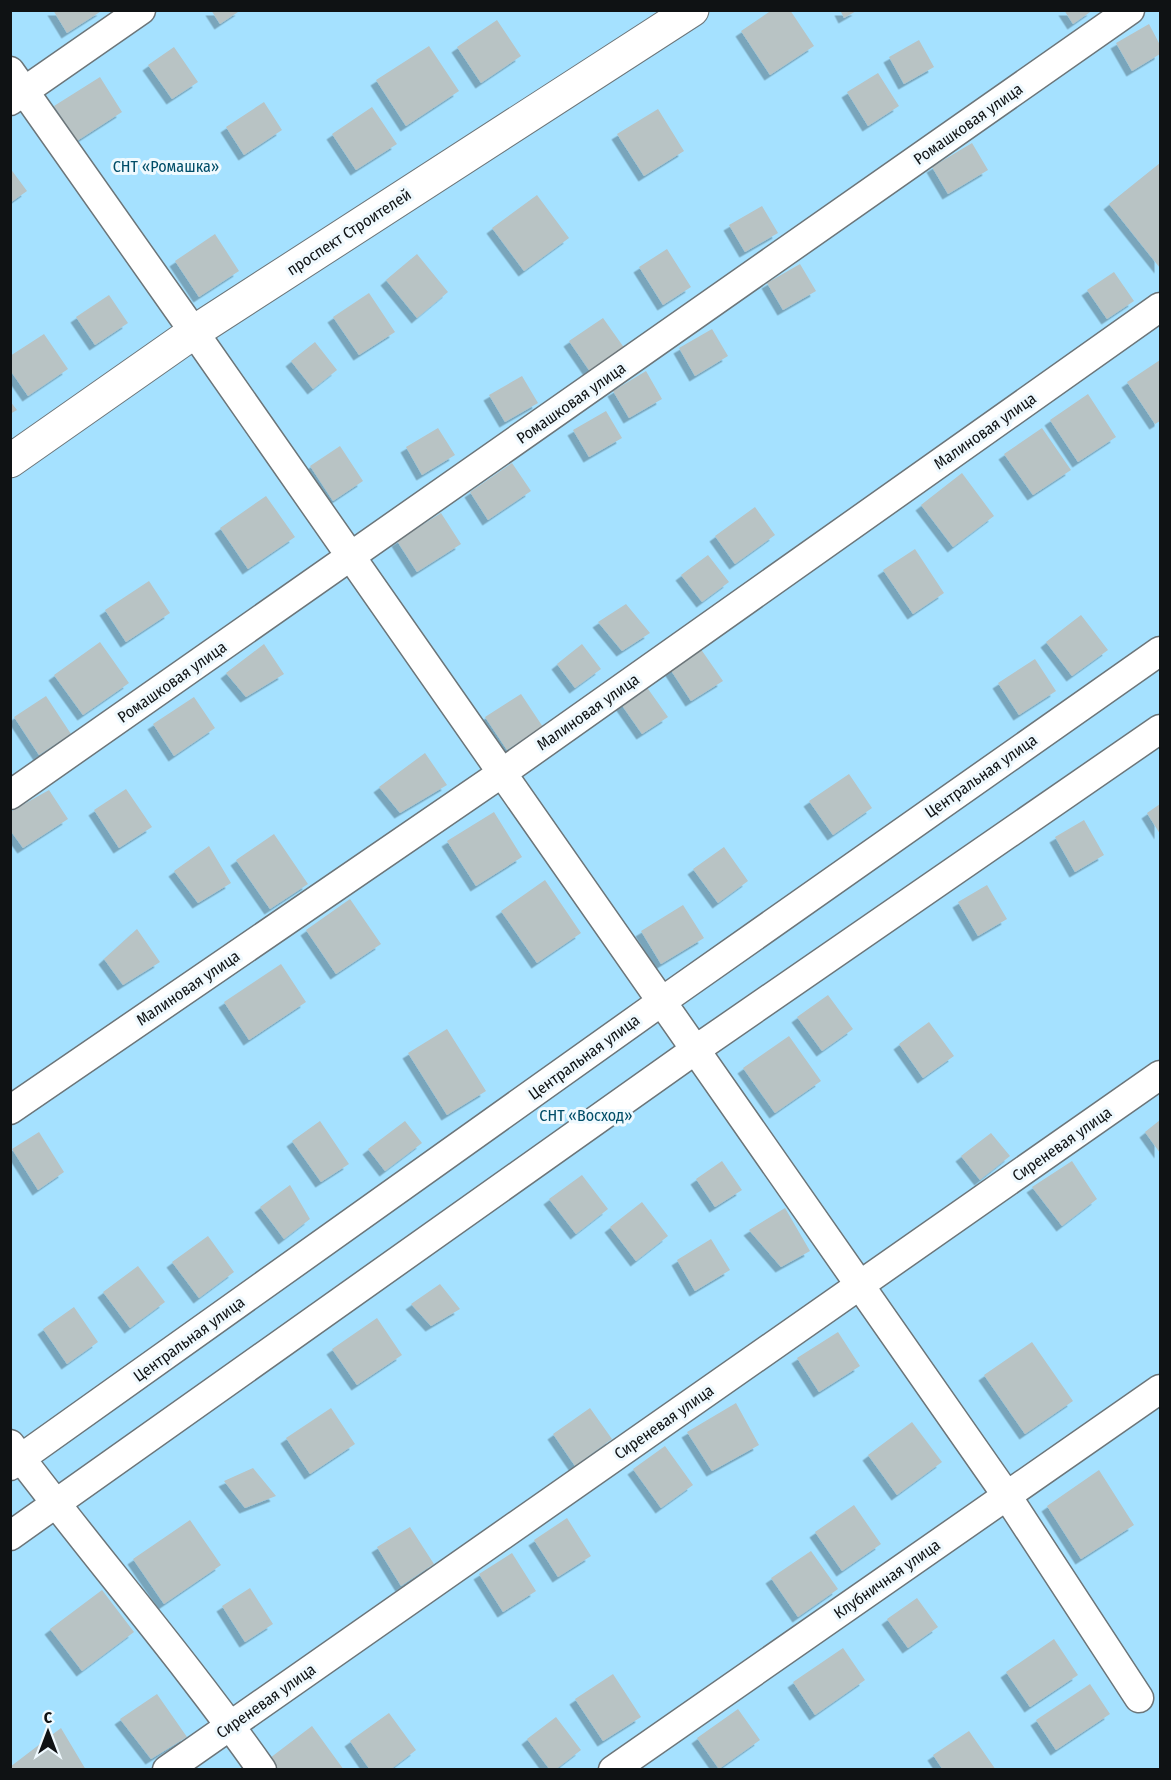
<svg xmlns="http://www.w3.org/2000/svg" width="1171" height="1780" font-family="'Fira Sans Condensed',sans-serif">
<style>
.green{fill:#a5e1ff}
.building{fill:#b8c3c4;filter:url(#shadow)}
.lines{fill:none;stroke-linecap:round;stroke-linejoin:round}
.street-casing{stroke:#6c7579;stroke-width:31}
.secondary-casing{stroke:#6c7579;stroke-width:35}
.street{stroke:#fff;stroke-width:28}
.secondary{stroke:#fff;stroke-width:33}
.labels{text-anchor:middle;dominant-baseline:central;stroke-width:6;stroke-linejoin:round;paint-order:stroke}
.street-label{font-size:16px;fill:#0f1214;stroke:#eff9fe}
.park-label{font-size:16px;fill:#004d68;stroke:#eff9fe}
</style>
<defs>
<filter id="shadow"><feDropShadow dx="-5.5" dy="5.5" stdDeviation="0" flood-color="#0004"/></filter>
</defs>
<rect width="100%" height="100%" fill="#eff9fe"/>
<path class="green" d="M11 11H1160V1769L11 1770Z"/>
<path class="building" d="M53 10H103L67 33Z
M211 10H241L220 24Z
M772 10H790L814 46 770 75 741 31Z
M840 10H858L844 18Z
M1064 10H1093L1073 24Z
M497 20 521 56 481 83 457 47Z
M1149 24 1160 45V54L1132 71 1116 43Z
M919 40 934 67 904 84 889 57Z
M429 46 459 91 406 126 376 80Z
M174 47 198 82 172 99 148 65Z
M878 73 899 106 868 126 847 92Z
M100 77 122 112 77 141 54 106Z
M264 102 282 130 244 155 226 127Z
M372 107 397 144 356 170 332 134Z
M658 109 684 151 644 176 617 134Z
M972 143 988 170 948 194 932 167Z
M1160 163V268L1109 204Z
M10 168 27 191 10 203Z
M537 195 569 238 524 271 492 228Z
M762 206 778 233 745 252 729 225Z
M215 234 239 271 199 297 175 261Z
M667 249 691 287 663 305 639 267Z
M417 254 448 292 417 318 386 280Z
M800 264 816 291 783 310 767 283Z
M1114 272 1134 301 1107 319 1087 290Z
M369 293 395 332 359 355 333 317Z
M109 295 128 323 95 345 76 317Z
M603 318 625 349 591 373 569 341Z
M712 329 728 356 695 376 679 348Z
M44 334 68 369 28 396 10 370V356Z
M315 342 337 370 313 389 291 361Z
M1160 360V421L1155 424 1127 382Z
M646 371 662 399 629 418 613 391Z
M522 376 538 403 505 422 489 395Z
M1088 394 1116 437 1078 462 1050 420Z
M10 401 17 410 10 414Z
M606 411 622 438 589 457 573 430Z
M438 428 455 455 422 475 406 447Z
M1042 428 1071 470 1033 495 1004 454Z
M340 446 363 481 333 501 310 466Z
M512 463 531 491 488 520 470 492Z
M962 473 994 516 953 547 921 505Z
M266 496 295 537 248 569 220 528Z
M755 507 775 535 735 564 715 536Z
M441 513 461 544 417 572 397 541Z
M915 549 944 593 913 614 883 570Z
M708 555 729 582 702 602 681 575Z
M149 581 170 613 126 642 105 610Z
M626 604 650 633 622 651 598 622Z
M1081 615 1108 650 1072 676 1046 642Z
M100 642 129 683 83 715 54 675Z
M264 644 284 674 246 697 226 673Z
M582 644 601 669 575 688 557 664Z
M698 645 723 681 691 701 668 666Z
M1035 659 1056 691 1019 715 998 683Z
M646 686 668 717 642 734 621 704Z
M521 694 543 727 507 750 485 717Z
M46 696 71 734 39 755 14 717Z
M194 697 215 728 174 756 153 724Z
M425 753 447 785 400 813 379 787Z
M849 774 872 808 833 835 809 801Z
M126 789 152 827 119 848 94 810Z
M49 790 68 819 23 848 10 830V812Z
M1160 804V834L1147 813Z
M494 812 522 857 476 886 447 841Z
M1084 820 1104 855 1075 872 1055 837Z
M274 834 308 884 270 909 236 860Z
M209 846 231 883 198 903 174 871Z
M724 847 748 881 718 903 693 869Z
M545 880 581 933 537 963 501 911Z
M987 885 1007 919 978 936 958 902Z
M350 899 381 944 336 974 306 930Z
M683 905 704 938 661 964 641 931Z
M137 929 160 962 123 985 104 959Z
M281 964 306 1002 249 1040 224 1002Z
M828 995 853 1029 822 1051 797 1017Z
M929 1022 954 1056 923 1078 899 1044Z
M447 1029 486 1091 447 1115 408 1053Z
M789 1036 821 1081 775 1113 743 1068Z
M1160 1120V1153L1145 1132Z
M320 1121 349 1164 321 1182 292 1141Z
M405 1121 422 1143 385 1171 368 1149Z
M39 1132 64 1172 38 1190 12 1149Z
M991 1133 1010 1156 980 1180 961 1156Z
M722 1161 742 1190 715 1207 696 1179Z
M1072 1161 1097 1199 1062 1226 1032 1187Z
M582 1175 608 1209 576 1234 549 1199Z
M290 1185 310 1219 284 1239 260 1207Z
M642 1202 668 1236 636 1261 610 1227Z
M785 1208 810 1251 781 1267 749 1230Z
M208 1236 234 1272 199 1298 172 1262Z
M711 1239 730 1270 695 1291 677 1260Z
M138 1266 165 1302 130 1328 103 1292Z
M440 1284 460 1309 431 1326 411 1304Z
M74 1307 98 1342 67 1364 43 1329Z
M377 1318 402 1355 357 1385 332 1349Z
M838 1332 860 1366 819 1392 797 1358Z
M1032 1342 1073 1401 1025 1434 984 1375Z
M736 1403 759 1445 712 1471 687 1432Z
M331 1408 355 1444 310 1474 286 1438Z
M590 1408 612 1439 575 1466 553 1434Z
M912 1422 942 1462 897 1495 868 1455Z
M665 1446 693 1485 661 1508 633 1469Z
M253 1468 276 1496 245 1508 224 1481Z
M1099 1470 1134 1525 1081 1559 1047 1506Z
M854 1505 881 1544 842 1571 815 1532Z
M567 1518 591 1556 558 1577 534 1540Z
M190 1520 221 1565 164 1604 133 1559Z
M410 1527 434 1564 401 1586 377 1547Z
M811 1551 838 1589 798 1617 771 1578Z
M512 1553 536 1591 503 1612 479 1574Z
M250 1588 273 1624 245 1642 222 1606Z
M102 1590 134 1632 82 1671 50 1629Z
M917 1598 938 1627 908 1648 887 1619Z
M1054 1639 1078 1675 1030 1707 1006 1672Z
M843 1648 865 1680 815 1715 793 1682Z
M613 1674 641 1717 603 1741 575 1699Z
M1090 1684 1110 1714 1056 1750 1036 1720Z
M157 1694 187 1737 151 1759 120 1719Z
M738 1709 760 1740 719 1769 697 1738Z
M389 1713 416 1750 390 1770H370L350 1741Z
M556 1717 581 1750 555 1770H550L527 1739Z
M312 1726 344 1770H278L270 1758Z
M61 1728 86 1770H10V1767Z
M969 1731 996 1770H943L933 1755Z"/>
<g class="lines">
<defs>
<path id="street" d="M10 71 194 332 1007 1496 1139 1698
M10 101 141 10
M10 795 1130 10
M10 1110 502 773 1160 307
M10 1444C93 1554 183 1658 262 1770
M10 1466 661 1002 1160 651
M10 1536 695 1050 1160 729
M167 1770 1160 1075
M613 1770 1160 1389"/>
<path id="secondary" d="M10 461 194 332 692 10"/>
</defs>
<use href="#street" class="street-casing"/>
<use href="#secondary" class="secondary-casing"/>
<use href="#street" class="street"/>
<use href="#secondary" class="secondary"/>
</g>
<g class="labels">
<g class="street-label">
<text transform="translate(968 124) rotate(-35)">Ромашковая улица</text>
<text transform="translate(349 232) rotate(-33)">проспект Строителей</text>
<text transform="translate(571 403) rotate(-35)">Ромашковая улица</text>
<text transform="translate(985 431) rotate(-35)">Малиновая улица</text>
<text transform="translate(172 682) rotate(-35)">Ромашковая улица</text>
<text transform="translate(588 712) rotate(-35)">Малиновая улица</text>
<text transform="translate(981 776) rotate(-35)">Центральная улица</text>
<text transform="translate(188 988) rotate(-34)">Малиновая улица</text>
<text transform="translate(584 1057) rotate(-36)">Центральная улица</text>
<text transform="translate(1062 1144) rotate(-35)">Сиреневая улица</text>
<text transform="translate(189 1339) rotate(-36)">Центральная улица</text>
<text transform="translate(664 1422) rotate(-35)">Сиреневая улица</text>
<text transform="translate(887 1579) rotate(-35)">Клубничная улица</text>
<text transform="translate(266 1701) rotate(-35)">Сиреневая улица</text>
</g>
<g class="park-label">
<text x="166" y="166">СНТ «Ромашка»</text>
<text x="586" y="1115">СНТ «Восход»</text>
</g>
</g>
<rect width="1171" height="1780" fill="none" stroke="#0f1214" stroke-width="24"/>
<g transform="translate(48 1732)" stroke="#eff9fe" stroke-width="4.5" paint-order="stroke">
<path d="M0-4.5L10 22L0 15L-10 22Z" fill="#0f1214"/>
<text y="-9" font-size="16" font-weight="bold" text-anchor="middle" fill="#0f1214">С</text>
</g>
</svg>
